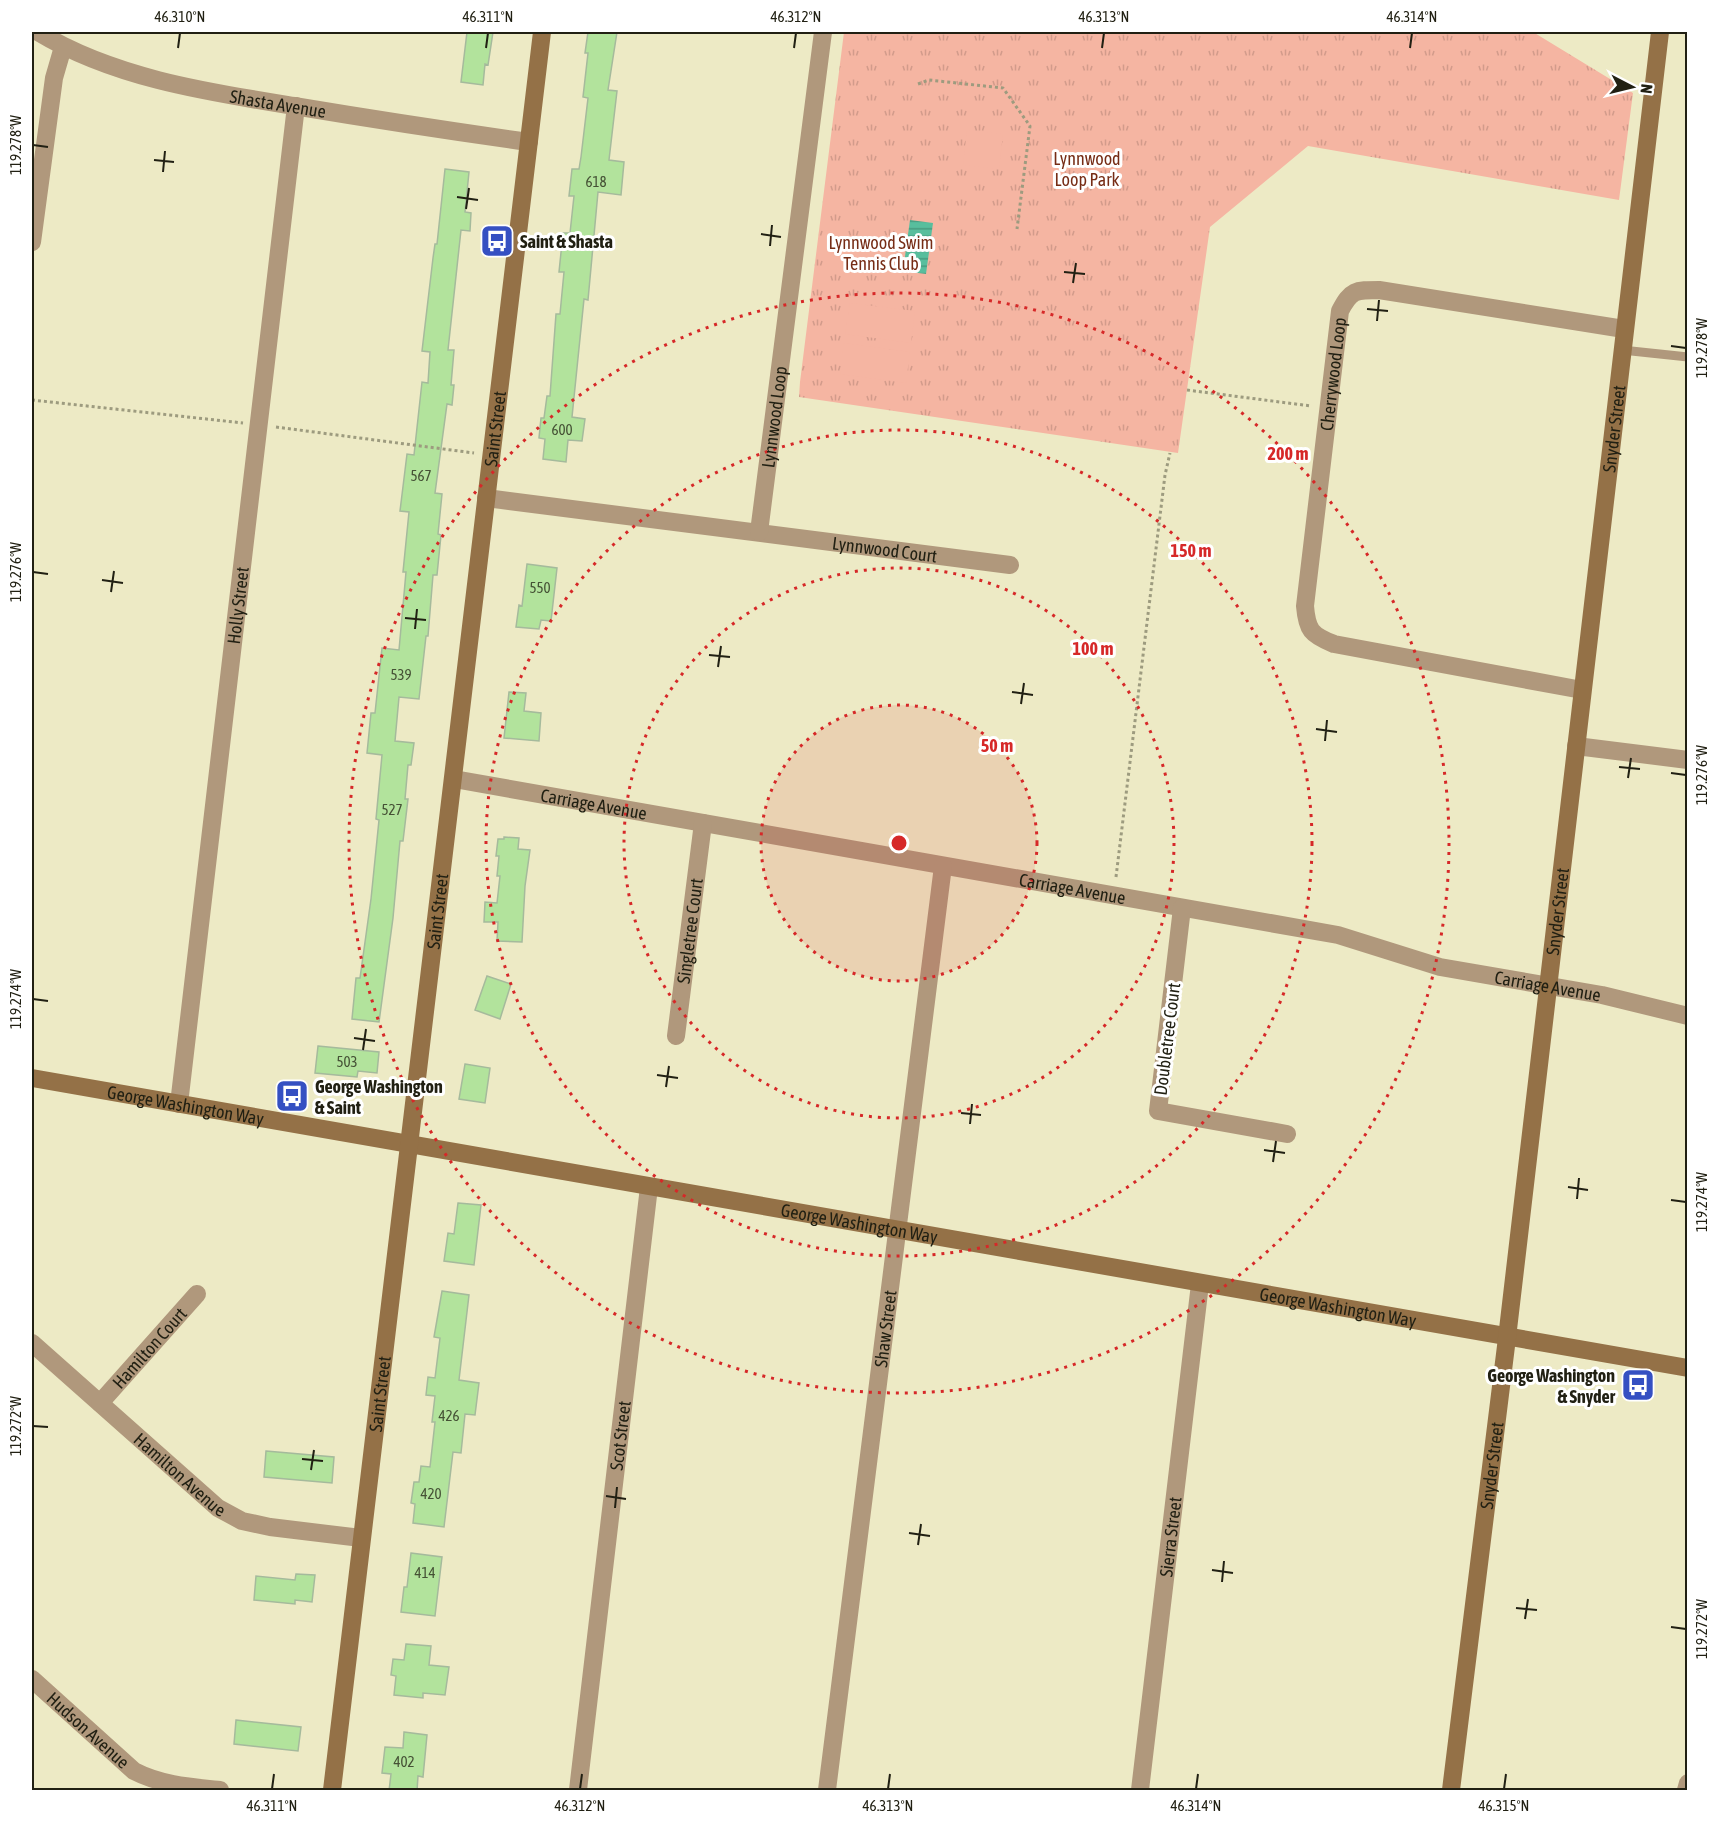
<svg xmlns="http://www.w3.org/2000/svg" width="1719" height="1822" font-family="'Asap Condensed',sans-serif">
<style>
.park{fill:url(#park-tufts)}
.pitch{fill:#f5b5a2}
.water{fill:url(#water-rules)}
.building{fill:#b2e39c;stroke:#a5ba9c;stroke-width:1.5}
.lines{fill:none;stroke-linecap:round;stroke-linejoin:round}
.path{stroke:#9d9b7f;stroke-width:3;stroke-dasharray:3 3;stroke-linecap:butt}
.lane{stroke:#b0987c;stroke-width:9}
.street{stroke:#b0987c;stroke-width:18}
.secondary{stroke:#947147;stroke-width:18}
.ticks{fill:none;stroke:#212013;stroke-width:2}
.ring{fill:none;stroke:#d62828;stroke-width:3;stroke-dasharray:3 6}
.labels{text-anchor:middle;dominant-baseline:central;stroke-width:6;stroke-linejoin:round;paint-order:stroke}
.number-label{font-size:15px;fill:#455135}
.street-label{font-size:18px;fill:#212013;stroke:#fff}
.park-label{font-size:18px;fill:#762c15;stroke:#fff}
.poi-label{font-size:18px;font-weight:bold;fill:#212013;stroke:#fff;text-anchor:start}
.centre{fill:#d62828;stroke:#fff;stroke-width:3}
.ring-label{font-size:18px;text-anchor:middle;font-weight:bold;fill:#d62828;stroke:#fff;stroke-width:6;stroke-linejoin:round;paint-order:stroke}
.neatline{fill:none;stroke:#212013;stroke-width:2}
.ticks-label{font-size:15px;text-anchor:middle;fill:#212013}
</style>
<defs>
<pattern id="park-tufts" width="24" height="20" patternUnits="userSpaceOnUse" patternTransform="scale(1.5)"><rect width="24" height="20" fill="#f5b5a2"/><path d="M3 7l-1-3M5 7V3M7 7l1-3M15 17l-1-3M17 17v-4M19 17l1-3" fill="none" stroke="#d29b8b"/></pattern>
<pattern id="water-rules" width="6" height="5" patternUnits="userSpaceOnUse" patternTransform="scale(1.5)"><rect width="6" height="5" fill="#58be9d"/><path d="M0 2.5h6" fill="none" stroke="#489a7f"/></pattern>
</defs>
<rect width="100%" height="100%" fill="#edeac5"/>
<path class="park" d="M844 32H1533L1633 93 1619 200 1308 146 1210 227 1178 453 799 397 800 382Z"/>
<path class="pitch" d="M967 130 1003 134 999 169 963 165Z
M850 303 915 311 911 343 845 334Z
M844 343 910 352 906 383 840 374Z"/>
<path class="water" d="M910 220 933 223 926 274 903 271Z"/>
<path class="building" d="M467 32H493L488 65 485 64 483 85 461 82Z
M588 32H617L608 90 617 91 609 160 624 162 621 195 598 192 588 300 584 299 572 417 585 419 582 441 568 440 566 462 543 459 545 439 539 438 541 418H544L547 396H550L556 314H560L564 272H559L563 233H570L574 196H569L572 169H579L581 157 588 98 583 97 588 53H585Z
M445 169 469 172 465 212 471 213 470 231 461 230 448 350H454L451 385H454L452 405 447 404 435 493 442 494 438 534 441 535 437 575H433L428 636H426L419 699 399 697 395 741 414 743 411 765H408L405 799H408L403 841H400L393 918 379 1022 352 1019 356 978H360L371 899 379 820 376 819 382 755 367 753 371 713H375L382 648 399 650 406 572H403L409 512 400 511 407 454 414 455 422 382 428 383 430 352 422 351 433 258 435 244H437Z
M527 564 557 568 551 621 541 620 539 629 516 627 519 605 522 606Z
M509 692 526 693 524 711 541 713 539 741 504 738Z
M504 837 519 838 518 849 530 850 525 886 522 942 497 941 498 922H484L485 902 497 903 500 876H497L499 856H496L498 839H504Z
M487 976 511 984 500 1019 475 1010Z
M318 1046 379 1052 377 1073 358 1071 357 1077 315 1073Z
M465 1064 490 1068 485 1103 459 1099Z
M458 1203 481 1205 474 1265 444 1261 448 1233 454 1234Z
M442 1291 469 1295 459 1380 479 1383 475 1415 465 1414 461 1453 453 1452 444 1527 413 1523 415 1504 411 1503 414 1482H419L421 1466 430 1467 435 1422H432L435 1396 426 1395 428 1377 435 1378 440 1338 434 1337Z
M266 1451 334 1457 332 1483 264 1477Z
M411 1553 442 1557 435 1616 401 1612 404 1587H407Z
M296 1574 315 1575 312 1602 295 1600V1604L254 1600 256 1576 295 1580Z
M406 1644 431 1646 429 1665 449 1667 445 1695 423 1693V1698L394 1695 396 1676 391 1675 393 1659 404 1660Z
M236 1720 301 1727 298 1751 234 1744Z
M404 1732 427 1735 423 1777 418 1776 417 1791H389L391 1774 382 1773 385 1747 403 1748Z"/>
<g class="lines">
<path class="path" d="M918 84 929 80 1003 88 1030 126 1017 229
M1187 390 1311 406
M32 400 243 423
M276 427 474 453
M1116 877 1165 475 1170 453"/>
<path class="lane" d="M1622 350 1688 357"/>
<g class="street">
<path id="s1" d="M38 32C114 78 207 92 294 106 372 119 450 131 529 142"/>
<path d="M32 242 54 78 63 47"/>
<path id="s2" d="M486 498 1010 565"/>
<path id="s3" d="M759 532 823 32"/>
<path id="s4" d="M1582 690 1334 644C1311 635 1307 630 1305 606L1340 311C1351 290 1355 290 1379 290L1624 329"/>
<path d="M1576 746 1688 760"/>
<path id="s5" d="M454 779 1338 935 1440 967 1602 995 1688 1016"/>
<path d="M1182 908 1158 1111 1287 1134"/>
<path id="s6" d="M676 1036 703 823"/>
<path id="s7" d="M179 1104 296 106"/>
<path id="s8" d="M32 1343 218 1508 242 1521 270 1527 361 1538"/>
<path id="s9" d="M100 1403 197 1294"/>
<path id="s10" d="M32 1679 134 1771C161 1785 190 1787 220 1790"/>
<path id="s11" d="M578 1790 649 1187"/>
<path id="s12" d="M827 1790 943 866"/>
<path id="s13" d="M1140 1790 1200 1284"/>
<path d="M1686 1790 1688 1783"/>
</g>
<g class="secondary">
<path id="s14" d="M32 1078 1688 1368"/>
<path id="s15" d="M332 1790 542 32"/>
<path id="s16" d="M1451 1790 1507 1338 1660 32"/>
</g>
</g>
<path class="ticks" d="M178 48 180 33M486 48 488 33M794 48 796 33M1102 48 1104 33M1410 48 1412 33M33 145 48 147M154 160 174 162M163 172 165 151M457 197 478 200M466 209 469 188M761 234 781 237M770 246 772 225M1064 272 1085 274M1073 283 1076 263M1367 309 1388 311M1377 321 1379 300M1671 346 1686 348M33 572 48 574M102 580 123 583M111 592 114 571M405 618 426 620M415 629 417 609M709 655 730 657M718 667 721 646M1012 692 1033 695M1021 704 1024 683M1316 729 1337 732M1325 741 1327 720M1619 767 1640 769M1671 773 1686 775M1628 778 1631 758M33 999 48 1001M354 1038 375 1041M363 1050 366 1029M657 1075 678 1078M666 1087 669 1066M961 1113 981 1115M970 1124 972 1104M1264 1150 1285 1153M1273 1162 1276 1141M1568 1187 1588 1190M1577 1199 1579 1178M1671 1200 1686 1202M33 1426 48 1427M302 1459 323 1461M311 1470 314 1450M606 1496 626 1499M615 1508 617 1487M909 1533 930 1536M918 1545 921 1524M1212 1570 1233 1573M1222 1582 1224 1561M1516 1608 1537 1610M1525 1619 1528 1599M1671 1627 1686 1629M272 1789 274 1774M580 1789 582 1774M888 1789 890 1774M1196 1789 1198 1774M1504 1789 1506 1774"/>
<circle cx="899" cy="843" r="138" fill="#d62828" fill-opacity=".12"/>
<g class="ring">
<circle cx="899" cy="843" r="138"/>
<circle cx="899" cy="843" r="275"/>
<circle cx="899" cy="843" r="413"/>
<circle cx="899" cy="843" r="550"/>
</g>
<defs>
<symbol id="bus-square" viewBox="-11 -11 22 22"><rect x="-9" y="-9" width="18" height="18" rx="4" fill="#3550c2" stroke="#fff"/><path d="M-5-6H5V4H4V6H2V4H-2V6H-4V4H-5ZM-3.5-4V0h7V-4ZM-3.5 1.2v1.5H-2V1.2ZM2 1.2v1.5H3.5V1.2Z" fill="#fff"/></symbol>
</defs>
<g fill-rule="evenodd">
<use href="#bus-square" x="478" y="222" width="38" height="38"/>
<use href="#bus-square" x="273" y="1077" width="38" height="38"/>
<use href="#bus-square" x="1619" y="1366" width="38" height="38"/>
</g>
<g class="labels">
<g class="number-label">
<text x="596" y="181">618</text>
<text x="562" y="429">600</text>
<text x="421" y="475">567</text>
<text x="540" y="587">550</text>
<text x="401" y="674">539</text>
<text x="392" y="809">527</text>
<text x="347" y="1061">503</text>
<text x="449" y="1415">426</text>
<text x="431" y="1493">420</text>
<text x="425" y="1572">414</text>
<text x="404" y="1761">402</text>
</g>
<g class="street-label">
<text stroke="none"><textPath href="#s1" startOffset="252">Shasta Avenue</textPath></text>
<text stroke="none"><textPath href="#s4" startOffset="538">Cherrywood Loop</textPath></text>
<text stroke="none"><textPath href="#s3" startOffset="116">Lynnwood Loop</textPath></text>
<text stroke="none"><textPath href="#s15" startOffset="1371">Saint Street</textPath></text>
<text stroke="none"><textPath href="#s16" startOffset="1371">Snyder Street</textPath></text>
<text stroke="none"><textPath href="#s2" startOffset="402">Lynnwood Court</textPath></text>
<text stroke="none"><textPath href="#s7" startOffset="502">Holly Street</textPath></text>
<text stroke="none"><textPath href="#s5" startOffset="142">Carriage Avenue</textPath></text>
<text stroke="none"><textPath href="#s5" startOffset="628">Carriage Avenue</textPath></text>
<text stroke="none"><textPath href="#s15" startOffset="885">Saint Street</textPath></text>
<text stroke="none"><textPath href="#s16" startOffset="885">Snyder Street</textPath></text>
<text stroke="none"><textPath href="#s6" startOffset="106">Singletree Court</textPath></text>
<text stroke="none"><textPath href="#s5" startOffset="1114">Carriage Avenue</textPath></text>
<text transform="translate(1167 1039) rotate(-83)">Doubletree Court</text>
<text stroke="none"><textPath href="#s14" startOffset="156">George Washington Way</textPath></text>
<text stroke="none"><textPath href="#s14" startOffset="840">George Washington Way</textPath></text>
<text stroke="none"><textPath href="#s14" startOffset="1326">George Washington Way</textPath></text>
<text stroke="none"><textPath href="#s12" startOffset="465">Shaw Street</textPath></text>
<text stroke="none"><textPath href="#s9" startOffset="74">Hamilton Court</textPath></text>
<text stroke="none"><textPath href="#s15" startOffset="399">Saint Street</textPath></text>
<text stroke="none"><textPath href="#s11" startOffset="357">Scot Street</textPath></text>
<text stroke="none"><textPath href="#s16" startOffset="327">Snyder Street</textPath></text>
<text stroke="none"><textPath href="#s8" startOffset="198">Hamilton Avenue</textPath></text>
<text stroke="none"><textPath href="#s13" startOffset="255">Sierra Street</textPath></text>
<text stroke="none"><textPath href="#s10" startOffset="76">Hudson Avenue</textPath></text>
</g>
<g class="park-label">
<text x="1087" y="158">Lynnwood<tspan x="1087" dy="21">Loop Park</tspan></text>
<text x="881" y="242">Lynnwood Swim<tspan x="881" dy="21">Tennis Club</tspan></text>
</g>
<g class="poi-label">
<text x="520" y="241">Saint &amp; Shasta</text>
<text x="315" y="1086">George Washington<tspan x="315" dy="21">&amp; Saint</tspan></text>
<text x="1615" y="1375" text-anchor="end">George Washington<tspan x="1615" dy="21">&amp; Snyder</tspan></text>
</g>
</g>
<circle cx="899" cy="843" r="9" class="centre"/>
<g class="ring-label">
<text x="1288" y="460">200 m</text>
<text x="1191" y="557">150 m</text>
<text x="1093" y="655">100 m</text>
<text x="997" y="752">50 m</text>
</g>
<rect width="1719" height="1822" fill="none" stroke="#ffffff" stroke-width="66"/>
<g transform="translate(1632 87) rotate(97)" stroke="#ffffff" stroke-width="4.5" paint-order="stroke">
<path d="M0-4.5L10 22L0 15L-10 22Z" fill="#212013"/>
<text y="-9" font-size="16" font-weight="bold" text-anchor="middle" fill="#212013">N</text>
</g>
<rect x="33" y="33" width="1653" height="1756" class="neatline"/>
<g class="ticks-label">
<text x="180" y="22">46.310°N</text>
<text x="488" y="22">46.311°N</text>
<text x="796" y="22">46.312°N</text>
<text x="1104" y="22">46.313°N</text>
<text x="1412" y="22">46.314°N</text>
<text transform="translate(16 145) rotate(-90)" y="5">119.278°W</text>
<text transform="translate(1702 348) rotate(-90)" y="5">119.278°W</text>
<text transform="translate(16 572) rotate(-90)" y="5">119.276°W</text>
<text transform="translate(1702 775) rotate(-90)" y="5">119.276°W</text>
<text transform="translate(16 999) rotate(-90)" y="5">119.274°W</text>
<text transform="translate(1702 1202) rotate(-90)" y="5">119.274°W</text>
<text transform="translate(16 1426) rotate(-90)" y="5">119.272°W</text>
<text transform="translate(1702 1629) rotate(-90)" y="5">119.272°W</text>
<text x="272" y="1811">46.311°N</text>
<text x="580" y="1811">46.312°N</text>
<text x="888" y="1811">46.313°N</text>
<text x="1196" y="1811">46.314°N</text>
<text x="1504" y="1811">46.315°N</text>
</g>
</svg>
